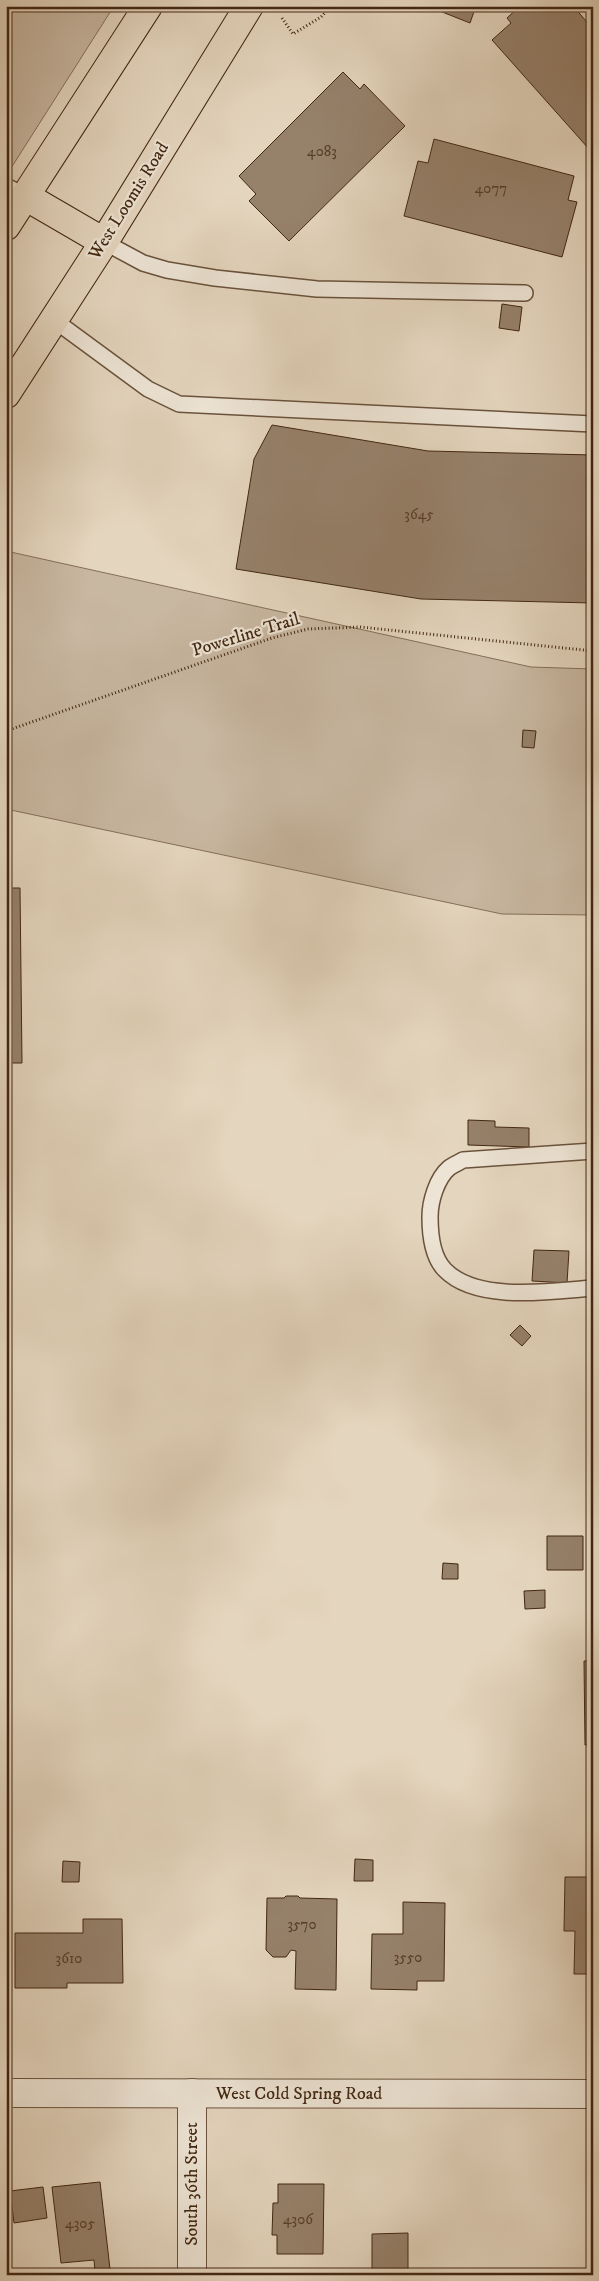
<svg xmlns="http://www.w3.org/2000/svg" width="599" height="2281" font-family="'IM FELL DW Pica',serif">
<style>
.green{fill:#c8b7a1;stroke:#856f59}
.building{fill:#96816b;stroke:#422711}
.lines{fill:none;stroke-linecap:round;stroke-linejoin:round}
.service-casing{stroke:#6a523c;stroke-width:18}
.minor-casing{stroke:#6a523c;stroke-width:30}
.tertiary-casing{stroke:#6a523c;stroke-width:30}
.primary-casing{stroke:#422711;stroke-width:30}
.path{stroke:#422711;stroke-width:3;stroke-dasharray:1 2.5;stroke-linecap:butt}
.service{stroke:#ede4d5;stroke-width:15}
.minor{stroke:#ede4d5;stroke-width:28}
.tertiary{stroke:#ede4d5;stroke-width:28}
.primary{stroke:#e4d5be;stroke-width:28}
.labels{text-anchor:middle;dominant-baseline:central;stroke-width:4.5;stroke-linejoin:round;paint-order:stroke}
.number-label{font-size:15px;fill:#573e28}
.street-label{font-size:18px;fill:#422711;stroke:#ede4d5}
</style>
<rect width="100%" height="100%" fill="#e4d5be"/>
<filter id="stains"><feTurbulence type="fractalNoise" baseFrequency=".004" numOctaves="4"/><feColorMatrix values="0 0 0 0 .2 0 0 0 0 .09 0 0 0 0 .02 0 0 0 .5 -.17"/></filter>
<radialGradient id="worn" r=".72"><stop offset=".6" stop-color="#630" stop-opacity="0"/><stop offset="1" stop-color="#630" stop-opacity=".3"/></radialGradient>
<path class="green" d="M6 6H114L6 176Z
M6 551 531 667 593 669V915L502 914 6 809Z"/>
<path class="building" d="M427 6H476L470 23Z
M520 6H573L593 29V146L589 149 492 40 511 23 507 18Z
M343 72 360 89 364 84 405 126 289 241 249 201 256 194 239 176Z
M434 139 574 176 568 200 577 202 562 257 404 216 418 161 428 163Z
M502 304 522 307 519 331 499 328Z
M272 425 428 451 593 455V603L421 599 236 569 254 459Z
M523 730 536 731 534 748 522 747Z
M6 888H20L22 1063H6Z
M468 1120 495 1121V1127L529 1128V1147L468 1145Z
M534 1250 569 1251 567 1283 532 1281Z
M520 1325 531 1336 522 1346 510 1335Z
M547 1536H583V1570H547Z
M443 1563 458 1564V1579H442Z
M545 1590V1608L525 1609 524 1591Z
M584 1661H593V1745H585Z
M355 1859 373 1860V1881H354Z
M63 1861 80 1862 79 1882H62Z
M565 1877H593V1974H574L575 1931H564Z
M286 1896H298L300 1898 337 1899 336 1990 295 1989 296 1951 291 1950 286 1957H273L266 1950 267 1898H284Z
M403 1902 445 1903 444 1981H417V1990L371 1989 372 1934H403Z
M83 1919H122L123 1983H67V1988H15V1933H83Z
M100 2182 110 2269 95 2271 94 2260 61 2263 52 2187Z
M278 2184H324L323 2254H277V2235H272L273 2203H278Z
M43 2187 47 2218 14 2223 10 2191Z
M408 2233V2270L372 2271V2234Z"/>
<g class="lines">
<defs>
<path id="service" d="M6 186 25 196
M104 242 143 263 167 270 215 278 317 289 525 293
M54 320 148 389 179 404 593 424
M593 1151 463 1160C458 1163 453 1165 449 1168 437 1178 430 1201 430 1217 430 1234 432 1257 445 1270 477 1303 552 1291 593 1288"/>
<path id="minor" d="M192 2275V2093"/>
<path id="tertiary" d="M6 2093 593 2094"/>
<path id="primary" d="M25 196 104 242
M6 226 148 6
M6 394 104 242 249 6"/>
</defs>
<use href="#service" class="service-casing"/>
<use href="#minor" class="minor-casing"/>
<use href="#tertiary" class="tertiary-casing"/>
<use href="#primary" class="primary-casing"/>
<path class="path" d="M282 18 293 34 321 17 331 6
M6 731 272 638 308 629 360 627 593 651"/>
<use href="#service" class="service"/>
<use href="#minor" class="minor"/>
<use href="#tertiary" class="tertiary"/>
<use href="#primary" class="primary"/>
</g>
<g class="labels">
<g class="number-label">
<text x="322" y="151">4083</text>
<text x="491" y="188">4077</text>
<text x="419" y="514">3645</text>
<text x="302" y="1924">3570</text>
<text x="408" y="1957">3550</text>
<text x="69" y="1958">3610</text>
<text x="298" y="2219">4306</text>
<text x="80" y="2223">4305</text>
</g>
<g class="street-label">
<text transform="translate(129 201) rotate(-58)">West Loomis Road</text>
<text transform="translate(246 635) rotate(-17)">Powerline Trail</text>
<text x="299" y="2094">West Cold Spring Road</text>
<text transform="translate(192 2184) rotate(-90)">South 36th Street</text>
</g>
</g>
<rect width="599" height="2281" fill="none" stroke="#e4d5be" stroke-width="25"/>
<rect x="8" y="8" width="584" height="2266" fill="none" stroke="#422711" stroke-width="2.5"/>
<rect x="12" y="12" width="574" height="2256" fill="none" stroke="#422711"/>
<rect width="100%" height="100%" filter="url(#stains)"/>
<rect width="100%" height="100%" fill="url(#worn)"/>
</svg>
